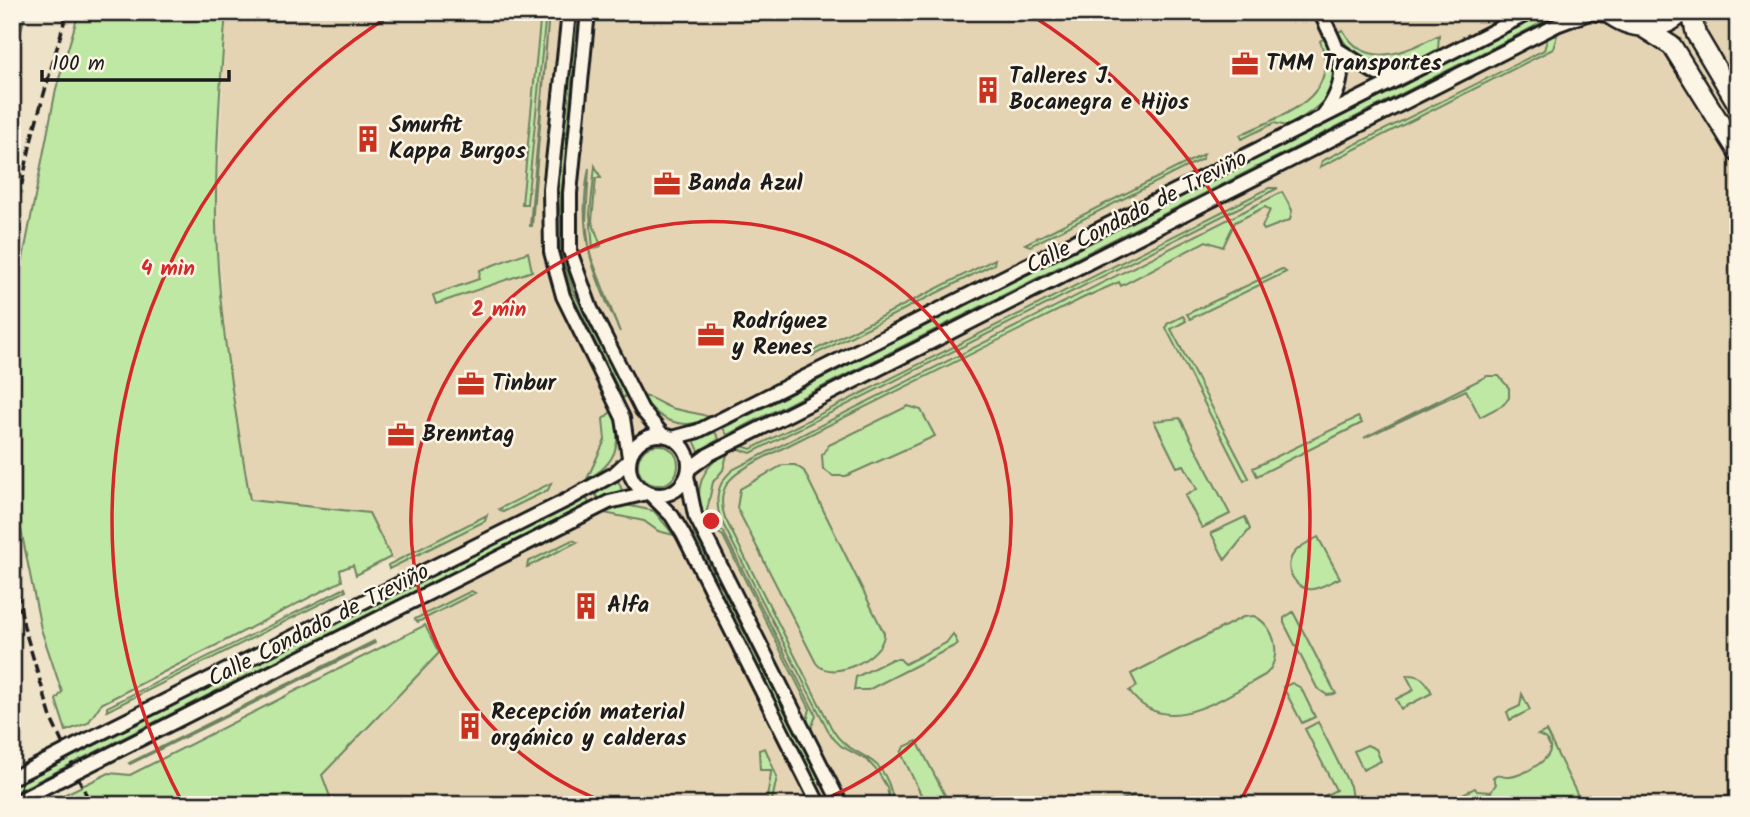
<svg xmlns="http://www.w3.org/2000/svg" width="1750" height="817" font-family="Kalam,sans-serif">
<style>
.built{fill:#e4d4b4}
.green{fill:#bfe8a4;stroke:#6e8260;stroke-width:2}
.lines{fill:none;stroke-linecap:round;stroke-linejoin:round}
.minor-casing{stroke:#1c1c1c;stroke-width:18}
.secondary-casing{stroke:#1c1c1c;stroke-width:23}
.minor{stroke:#fcf5e5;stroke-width:12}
.secondary{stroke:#fcf5e5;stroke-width:18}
.rail{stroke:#1c1c1c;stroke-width:3.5;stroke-dasharray:10 5;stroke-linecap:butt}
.minor-bridge-casing{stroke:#1c1c1c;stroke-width:18;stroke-linecap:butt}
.minor-bridge{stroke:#fcf5e5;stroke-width:12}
.ring{fill:none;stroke:#d62828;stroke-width:3.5}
.labels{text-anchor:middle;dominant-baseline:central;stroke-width:5;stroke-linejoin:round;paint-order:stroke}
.poi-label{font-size:23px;font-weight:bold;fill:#1c1c1c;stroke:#fcf5e5;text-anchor:start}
.street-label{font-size:23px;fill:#1c1c1c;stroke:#fcf5e5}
.centre{fill:#d62828;stroke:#fcf5e5;stroke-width:3.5}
.ring-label{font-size:21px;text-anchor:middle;font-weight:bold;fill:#d62828;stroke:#fcf5e5;stroke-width:5;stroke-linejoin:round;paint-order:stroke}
</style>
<rect width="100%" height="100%" fill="#eee2c8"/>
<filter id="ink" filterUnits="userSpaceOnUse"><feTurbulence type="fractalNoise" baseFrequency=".0143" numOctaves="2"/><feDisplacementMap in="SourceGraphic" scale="14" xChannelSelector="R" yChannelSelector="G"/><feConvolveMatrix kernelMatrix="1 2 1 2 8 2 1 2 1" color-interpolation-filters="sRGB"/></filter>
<g filter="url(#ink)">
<path class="built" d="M226 12H1738V805H333L322 775 438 652 369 513 250 500 229 376 216 224Z"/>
<path class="green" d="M12 12H26L12 63Z
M79 12H226C220 83 215 154 216 225 218 317 235 409 250 500L369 513 391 557 356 575 353 565 340 570 342 581 101 704 88 723 66 731 56 700 62 692 41 629 14 495 12 393 17 289 56 89Z
M541 12H546L527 204H522Z
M549 12 532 226H530Z
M576 12H579L560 209 561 245 573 291 626 396 623 398 571 293 557 236 559 181Z
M1548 12 1551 18 727 435 723 428Z
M1343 30C1366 72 1407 51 1439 35L1438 49C1410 64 1395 77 1365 60 1351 52 1346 46 1338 32Z
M1558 32 1553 49 1320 167 1322 161 1544 50 1548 37Z
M1325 38C1347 85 1328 105 1287 126L1274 123 1242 139 1240 135C1281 115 1343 99 1320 41Z
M1204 154 1202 159 1030 246 1025 244Z
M595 166 601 178H596L592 221 601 246 593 249 590 214Z
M589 168 586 222 590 254 620 332C593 275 576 232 589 168Z
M1269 188H1278L751 453 735 448 739 445 751 449Z
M1282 192 1292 210 1290 220 1264 230 1262 227 1270 210 1265 207 1235 222 1223 247 1206 241 1121 286 1119 282 1083 298 761 459C734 473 714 485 725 518L831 727C851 764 885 745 894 805H890L887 787 878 772 867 760 841 746 831 736 721 520C714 500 717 482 734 469Z
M528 252 532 271 436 304 433 295 479 279 480 270Z
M995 259 994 264 812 356 807 354Z
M1282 269 1286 272 1190 319 1187 314Z
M1183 316 1186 321 1171 329 1249 478 1244 481 1166 328 1167 324Z
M1487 376H1499L1509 388V398L1503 405 1480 417 1466 390 1364 438Z
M643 396C656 398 662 406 675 409 687 412 698 413 710 417 684 432 657 421 643 396Z
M908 406 921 410 935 436 846 476H833L823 469 822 455 829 445Z
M612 411C624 440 616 465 587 479L605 440 603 419Z
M1358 417 1362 423 1257 476 1253 468Z
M1180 418 1230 514 1202 528 1185 496 1197 489 1184 465 1177 467 1154 421Z
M715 432 719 439 699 451 694 440Z
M638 465a20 20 0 1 1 40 0a20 20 0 1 1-40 0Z
M728 451 723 470 713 482 705 520C692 491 701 467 728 451Z
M783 465H795L804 471 884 633C885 656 832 684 816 663L737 508 740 489Z
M617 478 622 490 598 499 595 493Z
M551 483 548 490 503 512 499 509Z
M586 497 589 503 12 794V787Z
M626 505 654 511 674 535 658 531 644 521 604 513Z
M487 515 485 521 389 569 388 565Z
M1245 517 1250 529 1225 560 1211 533Z
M709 527 723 531 816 715 811 729 807 721 810 709 723 536Z
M694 533 821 783 817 785 694 541 691 534Z
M1318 537 1340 578C1332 581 1322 588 1313 589 1298 591 1285 572 1291 558 1296 547 1309 542 1318 537Z
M572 540 577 542 527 567 528 562Z
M345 588 346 591 107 711V707Z
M471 591 475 593 418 622 415 619Z
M1293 612 1336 694 1327 695 1317 688 1284 623V618Z
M1254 616C1276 626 1283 659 1265 675 1224 697 1165 741 1129 691L1137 686 1131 674 1243 617Z
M425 625 439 653 322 775 333 805H50L53 800 109 773 130 775Z
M953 634 958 644 868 690H854L856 677 892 659H900L905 664 946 643Z
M374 641 375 643 130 764 129 763Z
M1406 675C1421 674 1426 681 1432 693L1401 709 1396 699 1414 690Z
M1292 683 1301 688 1315 717 1302 723 1283 687Z
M1522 694 1530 710 1510 720 1507 712 1520 706Z
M1318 722 1350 786 1353 805H1307L1336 790 1305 729Z
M1546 731 1582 804 1440 805 1475 788 1477 791 1491 792 1496 784 1493 777C1501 773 1501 778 1509 777 1520 776 1553 761 1550 746 1548 739 1543 737 1538 735Z
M917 741 948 801 926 805 901 753 904 747Z
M1367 745 1376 749 1381 761 1363 770 1354 751Z
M765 748 777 777 771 805H767C766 792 771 783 771 770H760L759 750Z
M1133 795 1147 798 1152 805H1111Z"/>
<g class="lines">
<defs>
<path id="minor" d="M569 12 550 189 551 252 563 296 623 418 629 457
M588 12 570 193V251L591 309 642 410 662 434
M1320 12C1339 51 1354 75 1324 114
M1340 51 1377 74 1403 73
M629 465a30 30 0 1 1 60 0a30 30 0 1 1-60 0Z
M672 438 698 431 1531 12
M689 469 708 455 1559 24 1589 13 1610 15
M687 476 695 515 841 805
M649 493 672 516 683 534 819 805
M77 745 567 500 614 474 629 460
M87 766 609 502 647 493
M12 778 56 756
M12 804 65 777"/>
<path id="secondary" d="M1607 12C1628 30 1662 34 1682 12
M1691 12 1696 34 1738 105
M1642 27 1672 46 1738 152"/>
</defs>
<use href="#minor" class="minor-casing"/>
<use href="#secondary" class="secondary-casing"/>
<use href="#minor" class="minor"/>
<use href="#secondary" class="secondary"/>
<path class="rail" d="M12 229 33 133 67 12
M12 562 24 627 52 721 91 805"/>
<defs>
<path id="minor-bridge" d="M56 756 77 745
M65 777 87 766"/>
</defs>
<use href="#minor-bridge" class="minor-bridge-casing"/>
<use href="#minor-bridge" class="minor-bridge"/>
</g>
</g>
<g class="ring">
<path d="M613 805A300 300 0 1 1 809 805"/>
<path d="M182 802A599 599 0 0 1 394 13M1028 13A599 599 0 0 1 1240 802"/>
</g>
<defs>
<symbol id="office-bare" viewBox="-9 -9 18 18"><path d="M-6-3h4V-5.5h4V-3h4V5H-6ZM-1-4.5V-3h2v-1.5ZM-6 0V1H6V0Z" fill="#c8321e" stroke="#fcf5e5" stroke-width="2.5" paint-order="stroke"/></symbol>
<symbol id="building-bare" viewBox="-9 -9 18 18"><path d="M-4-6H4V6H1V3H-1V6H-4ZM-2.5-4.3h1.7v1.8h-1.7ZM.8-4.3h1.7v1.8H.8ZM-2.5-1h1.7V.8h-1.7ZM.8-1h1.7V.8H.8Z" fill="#c8321e" stroke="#fcf5e5" stroke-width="2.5" paint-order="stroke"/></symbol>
</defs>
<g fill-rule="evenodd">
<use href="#office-bare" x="1226" y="45" width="38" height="38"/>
<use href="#building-bare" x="969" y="71" width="38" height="38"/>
<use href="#building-bare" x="349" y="120" width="38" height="38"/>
<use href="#office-bare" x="648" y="165" width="38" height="38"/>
<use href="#office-bare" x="692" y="316" width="38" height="38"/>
<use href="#office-bare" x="452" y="365" width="38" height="38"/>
<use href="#office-bare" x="382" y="416" width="38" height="38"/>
<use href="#building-bare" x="567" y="587" width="38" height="38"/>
<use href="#building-bare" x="451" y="707" width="38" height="38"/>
</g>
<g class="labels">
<g class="poi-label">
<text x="1266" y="64">TMM Transportes</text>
<text x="1009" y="77">Talleres J.<tspan x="1009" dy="26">Bocanegra e Hijos</tspan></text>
<text x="389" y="126">Smurfit<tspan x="389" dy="26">Kappa Burgos</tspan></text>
<text x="688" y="184">Banda Azul</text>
<text x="732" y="322">Rodríguez<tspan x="732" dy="26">y Renes</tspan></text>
<text x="492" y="384">Tinbur</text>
<text x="422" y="435">Brenntag</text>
<text x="607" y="606">Alfa</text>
<text x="491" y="713">Recepción material<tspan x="491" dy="26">orgánico y calderas</tspan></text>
</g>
<g class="street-label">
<text transform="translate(1137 213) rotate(-27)">Calle Condado de Treviño</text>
<text transform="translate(319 626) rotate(-27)">Calle Condado de Treviño</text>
</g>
</g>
<circle cx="711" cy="521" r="10" class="centre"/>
<g class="ring-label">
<text x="168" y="275">4 min</text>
<text x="499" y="316">2 min</text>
</g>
<rect width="1750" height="817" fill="none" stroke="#fcf5e5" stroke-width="42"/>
<rect x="21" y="21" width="1708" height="775" fill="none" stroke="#1c1c1c" stroke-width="2.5" filter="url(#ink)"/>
<path d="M42 70v10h187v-10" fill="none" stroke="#1c1c1c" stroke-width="3.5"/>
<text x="52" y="70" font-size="21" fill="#1c1c1c" stroke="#fcf5e5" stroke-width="5" paint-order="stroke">100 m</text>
</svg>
